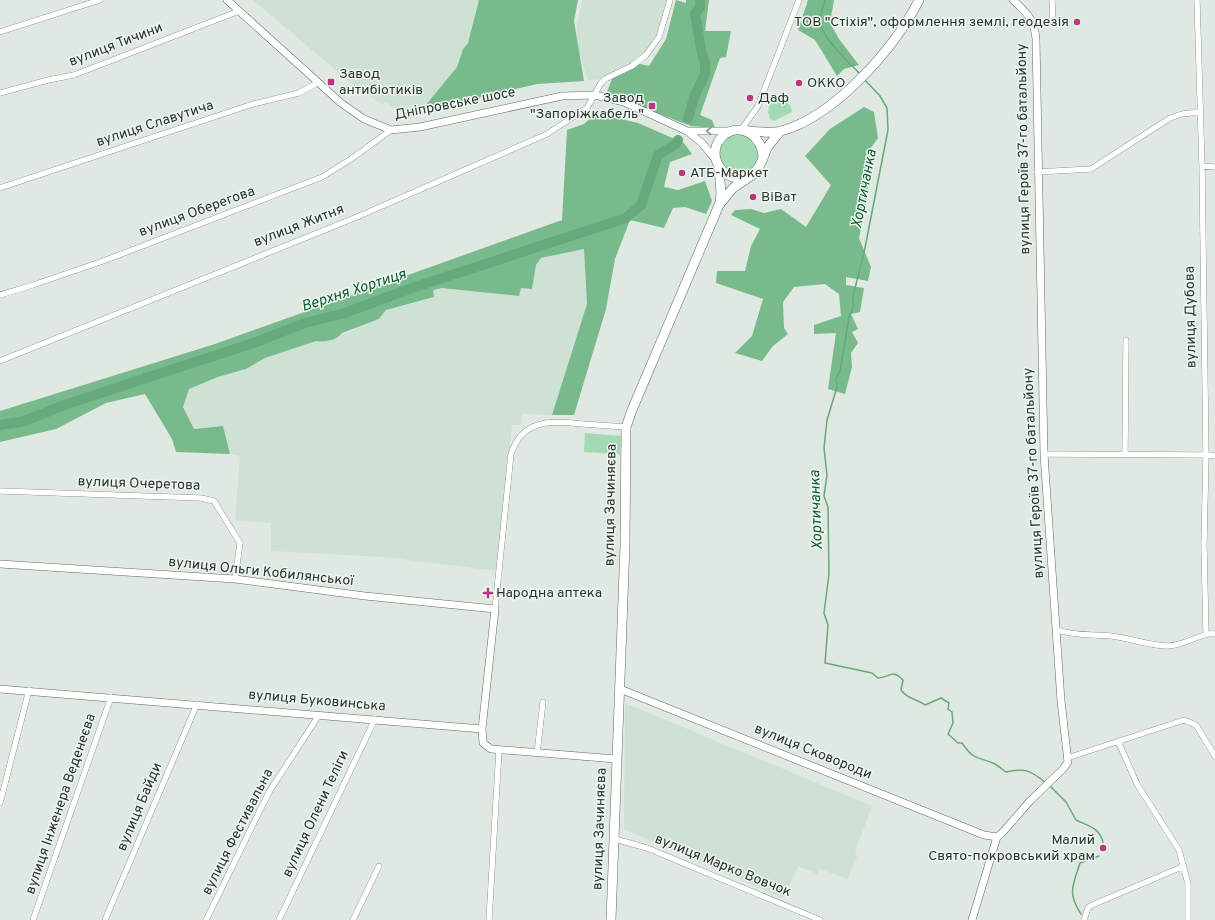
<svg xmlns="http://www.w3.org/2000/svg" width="1215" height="920" font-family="Overpass,sans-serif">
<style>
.built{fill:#cfe0d4}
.green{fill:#a2dab3}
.forest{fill:#79ba8d}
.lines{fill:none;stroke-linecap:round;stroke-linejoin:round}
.stream{stroke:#67a87d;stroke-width:1.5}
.river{stroke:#67a87d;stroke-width:10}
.minor-casing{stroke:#606962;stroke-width:6}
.tertiary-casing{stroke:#606962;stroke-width:8}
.primary-casing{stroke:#606962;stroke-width:10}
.minor{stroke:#fff;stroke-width:5.5}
.tertiary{stroke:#fff;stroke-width:7}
.primary{stroke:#fff;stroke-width:9}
.oneway{stroke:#969897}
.poi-dot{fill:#b93780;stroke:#ecf7ef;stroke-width:1.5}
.labels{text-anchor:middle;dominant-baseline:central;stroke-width:3;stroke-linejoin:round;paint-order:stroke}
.poi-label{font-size:14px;fill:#2e322f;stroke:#ecf7ef;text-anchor:start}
.street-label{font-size:14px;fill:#2e322f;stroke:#ecf7ef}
.water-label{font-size:15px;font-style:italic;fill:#0e5b31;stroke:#ecf7ef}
</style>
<rect width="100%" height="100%" fill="#dfe9e1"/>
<path class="built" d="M253 0H479L468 43 463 49 457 67 425 106 422 104 411 119 385 102 383 105 367 94 366 96Z
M582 0H670L663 25 646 55 605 79 588 80 577 47V27Z
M584 249 587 304 552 415 522 414 521 425H512L497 571 384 557 271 551V523L235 520 240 456 230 454 223 426 194 429 183 407 189 389 218 377 246 369 265 358 316 341 322 343 379 319 386 310 433 298 432 290 442 288H532L536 265 541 258Z
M625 703 872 806 855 851 857 857 847 879 820 869 817 874 798 866 783 898 624 829Z"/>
<path class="green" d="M775 96C784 99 791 102 792 112L774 121 770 119 768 112 771 98Z
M719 154a20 20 0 1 1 40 0a20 20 0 1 1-40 0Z
M585 433 621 436 620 454 584 452Z"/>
<path class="forest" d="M479 0H578L574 21 584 81 537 84 443 106H425L457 67 463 49 468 43Z
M676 0 686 3V0H709L705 31H731L726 57 720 58 700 115 712 120 715 128 691 126 606 94 614 74 636 63 649 66 666 39Z
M808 0H834L830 23 839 39 859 65 844 69 837 76 815 40 798 30Z
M864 107 874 112 878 138 870 149 867 198 859 238 871 267 868 281 846 277V285L864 288 860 312 851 314 858 329 852 332 858 343 851 353 852 367 845 394 828 389 836 333 814 334V325L841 316 839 294 825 284 794 287 783 302 784 328 788 334 773 346 762 361 735 353 752 336 763 299 716 283 717 271H745L751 246 760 229 731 215 735 210 751 209 764 213 781 209 806 227 831 185 805 156 830 129Z
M596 113 638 123 684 143 692 154 670 162 664 187 678 190 705 181 712 201 706 214 685 207 673 208 664 228 630 220 615 259 606 309 574 415H552L587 304 584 249 541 258 536 265 532 289 521 288 519 296 442 288 433 290 434 297 386 310 379 319 342 333C337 340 324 343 316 341L265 358 246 369 218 377 189 389 183 407 194 429 223 426 230 454 176 452 172 439 145 394 106 403 56 429 0 442V411L215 344 562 220 567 130 584 124Z"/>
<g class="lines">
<path class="stream" d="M825 0C824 6 821 12 820 18 817 34 850 63 860 74
M864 79 880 96 887 108 888 130 864 253 853 296V308L849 318 840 371 836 379 837 387 827 420 824 448 827 475 824 496 828 507 829 574 824 613 828 625 825 663 872 673 878 678C890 678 892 668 903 680L901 690C908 700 916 698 925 705L941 698 949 703 948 709 952 712 953 723 948 734 958 743H962C974 760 975 756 993 763 997 765 1002 769 1006 772 1026 768 1030 770 1046 783
M1049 785 1066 802 1076 820C1088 826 1099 827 1103 842
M1081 914C1067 893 1073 885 1080 863L1099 856"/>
<path class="river" d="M689 116 688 118 695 95 705 74V62L702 54 695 14 700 7V0
M0 425 25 421 64 405 253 343 305 323 345 313 412 288 626 218 641 205 658 155 676 144 678 140"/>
<defs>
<path id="minor" d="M1052 0 1053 23
M1197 0 1202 166 1206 455 1204 545 1206 634
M0 32 100 0
M0 93 48 80 74 75 239 11
M741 130 758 106 799 0
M1202 166 1215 167
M1037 172 1091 169 1170 118 1182 114 1200 112
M0 188 253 104 299 93 317 83
M0 295 33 285 106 260 322 177 351 159 391 130
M0 361 357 217 547 134 587 108 601 83 605 79 632 66 646 55 659 37 670 0
M1044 454 1206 455 1215 456
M1125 454 1126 340
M0 491 201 498 214 501 240 543 235 579
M495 609 511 454C523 418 552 421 583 424 597 425 612 426 626 427
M1057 630C1075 636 1092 634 1111 636 1130 638 1149 646 1168 646 1184 646 1202 632 1215 634
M1118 741 1137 784 1179 850 1188 884V920
M537 753 543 702
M1067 758 1184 720 1196 725 1215 756
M0 803 29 690
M615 839 647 848 820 920
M33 920 111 697
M105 920 197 704
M206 920 269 792 319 715
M279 920 375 719
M353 920 379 866
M489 920 499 750
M1084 920 1088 908 1092 905 1184 866"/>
<path id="tertiary" d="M227 0 341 103 364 119 391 130 420 127 562 96 595 95 624 102 687 131 702 143 715 159
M687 131H731
M0 564 235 579 365 596 495 609 482 729
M0 689 482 729 483 743 491 749 616 759
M620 689 984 835 997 837
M972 920 997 837 1002 833 1030 801 1063 769 1068 762 1061 701 1044 454 1036 39C1034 19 1028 14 1013 0"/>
<path id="primary" d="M741 130C753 131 769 134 781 131 834 117 895 48 919 0
M763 159C764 138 742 121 724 135 701 154 727 190 752 174 761 168 763 157 767 148 771 142 776 137 780 131
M719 168 721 193 720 204
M611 920 625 544 626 427 632 410 719 205 733 188 752 175"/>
</defs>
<use href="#minor" class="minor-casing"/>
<use href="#tertiary" class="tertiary-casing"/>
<use href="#primary" class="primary-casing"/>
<use href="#minor" class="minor"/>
<use href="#tertiary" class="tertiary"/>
<use href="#primary" class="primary"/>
</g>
<defs><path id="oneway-chevron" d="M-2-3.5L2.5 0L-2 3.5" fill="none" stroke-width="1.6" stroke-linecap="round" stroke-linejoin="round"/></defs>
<use class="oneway" href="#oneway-chevron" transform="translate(709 131) rotate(-180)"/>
<g class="poi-dot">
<circle cx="1077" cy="22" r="4"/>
<rect x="327" y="78" width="8" height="8" rx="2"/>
<circle cx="799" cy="83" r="4"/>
<circle cx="750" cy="98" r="4"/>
<rect x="648" y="102" width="8" height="8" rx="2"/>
<circle cx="682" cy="173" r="4"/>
<circle cx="753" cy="197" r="4"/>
<path d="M486 587h4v4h4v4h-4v4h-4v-4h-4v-4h4z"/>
<circle cx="1103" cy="848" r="4"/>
</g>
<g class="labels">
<g class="poi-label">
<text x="1069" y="22" text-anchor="end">ТОВ "Стіхія", оформлення землі, геодезія</text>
<text x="339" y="74">Завод<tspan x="339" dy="16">антибіотиків</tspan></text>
<text x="807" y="83">ОККО</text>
<text x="644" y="98" text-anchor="end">Завод<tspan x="644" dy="16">"Запоріжкабель"</tspan></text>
<text x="758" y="98">Даф</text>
<text x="690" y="173">АТБ-Маркет</text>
<text x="761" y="197">ВіВат</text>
<text x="496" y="593">Народна аптека</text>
<text x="1095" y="840" text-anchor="end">Малий<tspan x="1095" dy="16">Свято-покровський храм</tspan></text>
</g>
<g class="street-label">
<text transform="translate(116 45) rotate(-21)">вулиця Тичини</text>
<text transform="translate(455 104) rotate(-11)">Дніпровське шосе</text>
<text transform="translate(155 124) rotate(-18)">вулиця Славутича</text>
<text transform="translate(1024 149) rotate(-91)">вулиця Героїв 37-го батальйону</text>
<text transform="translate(197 212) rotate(-20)">вулиця Оберегова</text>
<text transform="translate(299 226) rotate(-21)">вулиця Житня</text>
<text transform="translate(1191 317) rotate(-91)">вулиця Дубова</text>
<text transform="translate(1034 473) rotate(-93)">вулиця Героїв 37-го батальйону</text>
<text transform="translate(139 484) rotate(2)">вулиця Очеретова</text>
<text transform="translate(611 505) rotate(-89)">вулиця Зачиняєва</text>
<text transform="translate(261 572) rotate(6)">вулиця Ольги Кобилянської</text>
<text transform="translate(317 701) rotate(5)">вулиця Буковинська</text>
<text transform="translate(813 752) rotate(22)">вулиця Сковороди</text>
<text transform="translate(61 804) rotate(-71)">вулиця Інженера Веденеєва</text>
<text transform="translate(140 807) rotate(-67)">вулиця Байди</text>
<text transform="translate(316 814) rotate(-65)">вулиця Олени Теліги</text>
<text transform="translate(600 829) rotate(-88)">вулиця Зачиняєва</text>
<text transform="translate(238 832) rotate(-63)">вулиця Фестивальна</text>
<text transform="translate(723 866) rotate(22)">вулиця Марко Вовчок</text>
</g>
<g class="water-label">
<text transform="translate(865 189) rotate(-79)">Хортичанка</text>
<text transform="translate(354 291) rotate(-18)">Верхня Хортиця</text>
<text transform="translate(817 510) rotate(-92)">Хортичанка</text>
</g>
</g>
</svg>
